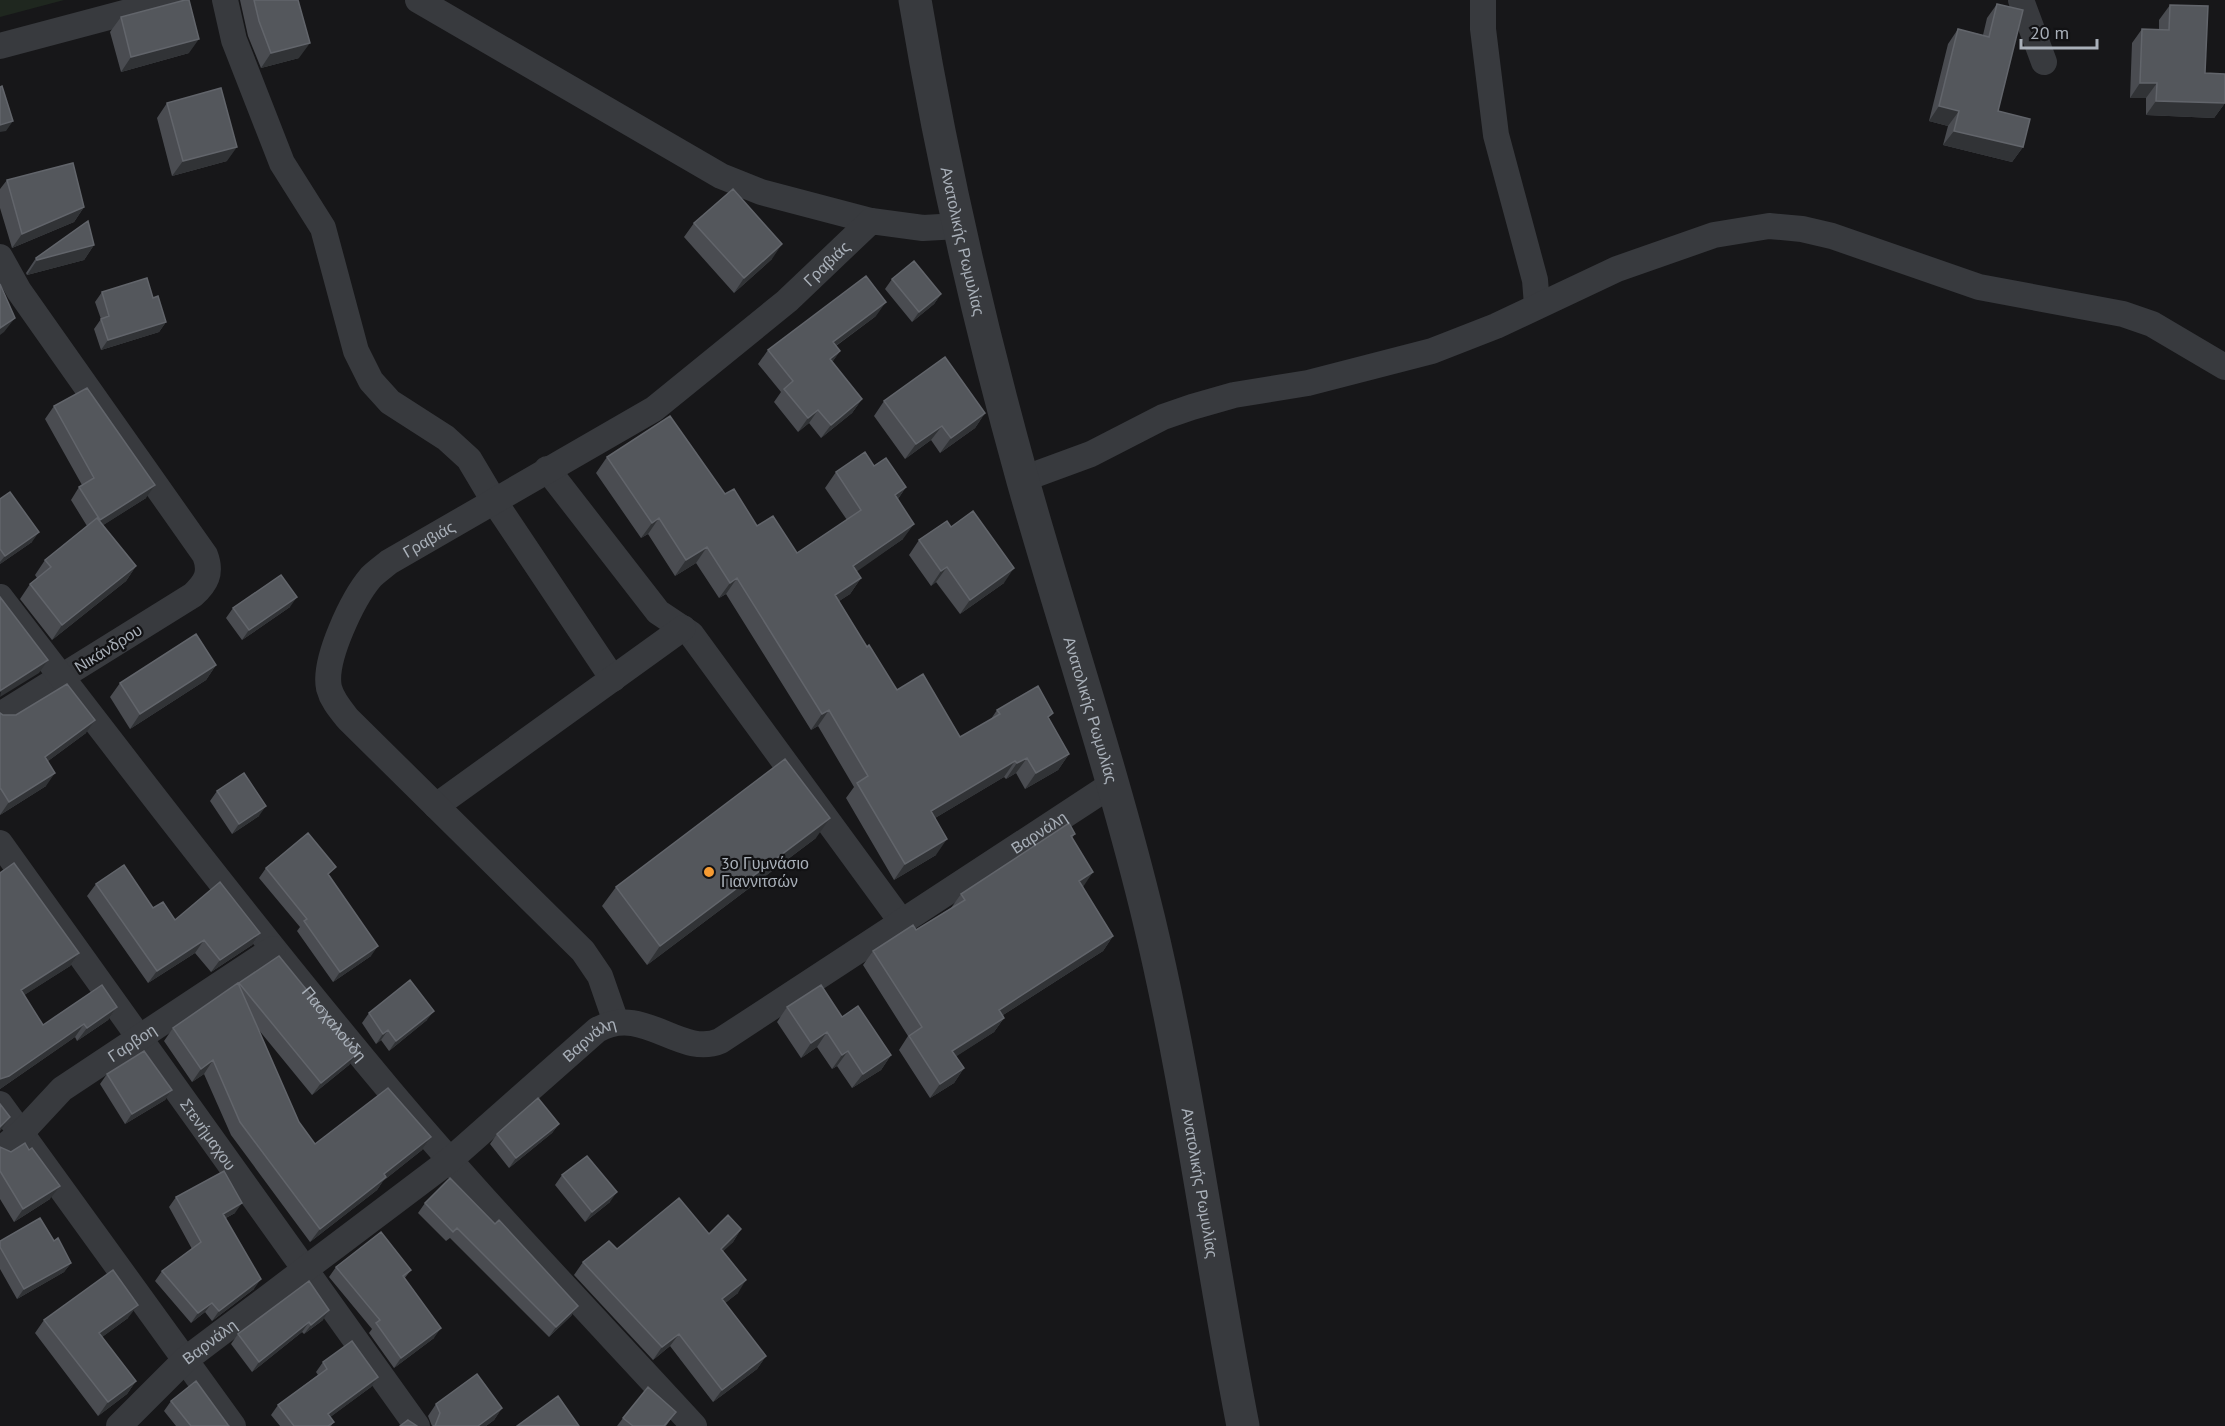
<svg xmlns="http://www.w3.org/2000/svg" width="2225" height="1426" font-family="'PT Sans',sans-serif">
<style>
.green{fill:#1f271f}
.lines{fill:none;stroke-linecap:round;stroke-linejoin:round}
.minor{stroke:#383a3e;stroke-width:26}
.tertiary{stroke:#383a3e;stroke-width:33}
.wall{fill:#4a4c51}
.shaded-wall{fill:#313336}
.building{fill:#54575c;stroke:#62656b;stroke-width:1.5}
.poi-dot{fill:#f69b32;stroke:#121214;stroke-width:2}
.labels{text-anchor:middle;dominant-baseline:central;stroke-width:4.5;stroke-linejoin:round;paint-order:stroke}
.street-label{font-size:16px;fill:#a9b0b9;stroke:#121214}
.poi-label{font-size:16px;fill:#a9b0b9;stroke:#121214;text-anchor:start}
</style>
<rect width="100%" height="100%" fill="#171719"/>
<path class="green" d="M0 0H64L0 17Z"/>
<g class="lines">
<g class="minor">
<path d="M225 0 234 40 282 163 323 228 356 351 371 381 390 402 446 438 469 459 494 501 613 679"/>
<path d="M418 0 721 176 761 192 871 221"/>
<path d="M1483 0V29L1496 135 1535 280 1537 305"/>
<path d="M2021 0 2044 62"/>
<path d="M0 46 173 0"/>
<path d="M0 257 19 291 205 555C212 573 206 583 193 595L0 715"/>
<path d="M547 469 658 612 691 634 901 921"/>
<path d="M1023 479 1091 454 1163 417 1192 407 1234 395 1308 383 1432 351 1496 326 1617 269 1714 235 1769 226 1802 229 1832 236 1979 287 2123 314 2152 324 2225 367"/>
<path id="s1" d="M0 597C128 764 256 931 391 1092 488 1207 592 1315 694 1426"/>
<path d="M436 806 683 628"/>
<path id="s2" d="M0 843 417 1426"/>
<path id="s3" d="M616 1022 600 976 583 951 348 719C340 709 332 700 329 688 323 660 353 598 371 577 376 572 383 567 389 562L654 409 787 301 871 221 923 228 959 226"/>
<path d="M0 1104 233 1426"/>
<path id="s4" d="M0 1150 21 1133 62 1089 273 949"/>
<path id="s5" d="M119 1426 185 1360 450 1160 597 1030C643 1003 680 1058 720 1041L1114 783"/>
</g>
<path class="tertiary" id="s6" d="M915 0C942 162 979 323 1023 481 1064 627 1113 771 1149 920 1189 1087 1210 1257 1243 1426"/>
</g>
<path class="wall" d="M240 0H298L299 58 261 68 248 36Z
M1997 4 1998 111 2023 147 2012 162 1943 145 1948 126 1929 121 1948 44 1958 29 1983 35 1987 18Z
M2170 5 2205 73 2225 103 2214 118 2146 115V98H2130L2132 43 2142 29H2159V20Z
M121 17 189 53 121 72 110 32Z
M167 103 227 161 172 176 157 118Z
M7 180 84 207 74 222 12 248 0 208V189Z
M694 223 772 259 734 293 684 237Z
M94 245 84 260 27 275 26 273 36 258Z
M892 279 941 294 934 304 912 322 885 289Z
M102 292 153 298 166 322 159 332 101 350 94 329 101 319 95 302Z
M876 316 836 346 840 351 832 362 862 399 852 413 821 438 809 423 798 432 774 402 781 392 758 364 768 350Z
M884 401 985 413 975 428 940 453 931 440 905 459 874 416Z
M54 406 146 498 103 525 136 566 126 581 52 640 20 599 30 584 37 578 35 575 45 560 87 526 71 500 79 487 82 485 45 419Z
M607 457 725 494 757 526 797 553 847 520 825 488 836 472 874 466 906 487 898 499 903 539 856 571 861 578 850 594 839 601 867 647 897 690 960 737 991 719 997 710 1049 719 1069 754 1058 770 1025 789 1016 773 1006 779 1004 777 935 818 936 855 894 880 846 798 854 787 818 726 811 730 726 594 719 598 696 563 675 576 648 534 641 538 596 473Z
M0 499 32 542 0 564Z
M951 527 1004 583 960 614 936 582 931 586 909 555 919 540Z
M290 607 242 640 226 618 233 608Z
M216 665 206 680 130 729 110 697 120 683Z
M0 713 3 715 86 733 48 761 46 786 0 815Z
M217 791 259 816 232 834 210 801Z
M1075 834 1072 838 1082 887 1113 936 1103 951 1003 1015 1004 1018 994 1032 956 1056 964 1068 954 1083 930 1098 899 1050 908 1036 863 965 873 951 916 930 951 908 961 894Z
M816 838 647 965 602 906 616 887Z
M266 868 330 877 371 956 333 982 297 931 300 927 259 878Z
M0 873 79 953 70 966 24 995 43 1025 117 1007 108 1020 77 1041 75 1037 0 1089Z
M96 884 153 908 175 920 260 933 252 945 211 972 195 953 148 983 87 896Z
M239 983 358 1053 349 1065 312 1095 258 1029 299 1122 315 1144 431 1137 422 1150 383 1181 377 1190 310 1242 231 1135 204 1074 192 1082 164 1041 173 1028Z
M787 1007 842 1017 891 1055 881 1070 852 1088 837 1066 832 1069 817 1047 801 1058 777 1022Z
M369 1013 427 1020 389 1051 381 1040 376 1044 362 1023Z
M107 1074 172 1090 165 1100 125 1124 100 1084Z
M559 1124 552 1133 509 1168 490 1144 497 1134Z
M0 1147 50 1199 14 1222 0 1199Z
M562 1175 610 1202 585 1222 555 1185Z
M176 1197 235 1213 226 1218 254 1289 212 1321 205 1312 191 1323 155 1281 162 1271 192 1249 169 1207Z
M425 1203 495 1224 578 1306 571 1316 549 1337 450 1238 446 1241 418 1213Z
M741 1229 733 1242 723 1251 738 1293 725 1303 766 1356 757 1369 713 1402 670 1346 653 1360 574 1275 583 1262 617 1249Z
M0 1241H54L71 1263 64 1272 17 1299 0 1269Z
M336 1267 411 1270 404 1279 434 1338 394 1368 369 1333 372 1329 329 1277Z
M128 1318 102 1337 136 1381 127 1394 98 1416 35 1333 44 1320Z
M323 1320 304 1334 302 1332 252 1372 231 1344 238 1334Z
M323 1362 378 1377 371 1387 330 1417 334 1422 331 1426H280L271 1415 278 1405 318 1375 316 1372Z
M171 1401 229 1426H176L164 1411Z
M436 1404 502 1408 494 1420 486 1426H432L428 1416Z
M676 1412 666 1426H617L623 1418Z"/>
<path class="shaded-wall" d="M199 39 189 53 121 72 131 57Z
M310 43 299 58 261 68 271 53Z
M2140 83H2157L2146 98H2130Z
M2156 101 2225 103 2214 118 2146 115Z
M1939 106 1959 111 1948 126 1929 121Z
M13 121 6 131 0 132V125Z
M1954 131 2023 147 2012 162 1943 145Z
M237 147 227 161 172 176 183 161Z
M84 207 74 222 12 248 22 234Z
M782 244 772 259 734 293 744 278Z
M94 245 84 260 27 275 37 260Z
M941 294 934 304 912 322 919 312Z
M886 302 876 316 823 355 833 342Z
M15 318 4 332 0 335V328Z
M166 322 159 332 101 350 108 340Z
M840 351 831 364 830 359Z
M862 399 852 413 821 438 831 425Z
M818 410 809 423 798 432 808 418Z
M985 413 975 428 940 453 951 438Z
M942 426 931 440 905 459 916 444Z
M155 485 146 498 91 533 100 520Z
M906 487 895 503V495Z
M659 518 648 534 641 538 652 523Z
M914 524 903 539 842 582 853 566Z
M39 532 32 542 0 564V562L5 556Z
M707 547 696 563 675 576 686 560Z
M136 566 126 581 52 640 62 625Z
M947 567 936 582 931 586 941 571Z
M1014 568 1004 583 960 614 970 600Z
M737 578 726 594 719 598 730 583Z
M861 578 850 594 824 611 835 595Z
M297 597 290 607 242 640 249 630Z
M48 660 39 673 0 697 1 690Z
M216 665 206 680 130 729 140 714Z
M829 710 818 726 811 730 822 714Z
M95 720 86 733 36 770 45 757Z
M1069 754 1058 770 1025 789 1036 773Z
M1027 758 1016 773 1006 779 1017 763Z
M1015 761 1004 777 920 827 931 811Z
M55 773 46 786 0 815 9 802Z
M266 806 259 816 232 834 239 824Z
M830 818 816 838 647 965 660 946Z
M947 839 936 855 894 880 905 864Z
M1093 872 1083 887 1069 895 1079 881Z
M260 933 252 945 211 972 220 960Z
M1113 936 1103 951 989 1024 999 1010Z
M204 940 195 953 148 983 157 971Z
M378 946 371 956 333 982 340 972Z
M79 953 70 966 12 1003 21 990Z
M117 1007 108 1020 77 1041 87 1028Z
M434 1011 427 1020 389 1051 396 1041Z
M1004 1018 994 1032 943 1065 952 1051Z
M84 1024 75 1037 0 1089V1079Z
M388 1030 381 1040 376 1044 383 1034Z
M827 1032 817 1047 801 1058 811 1043Z
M848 1051 837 1066 832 1069 842 1055Z
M358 1053 349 1065 312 1095 321 1083Z
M891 1055 881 1070 852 1088 863 1074Z
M213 1060 204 1074 192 1082 201 1069Z
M964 1068 954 1083 930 1098 940 1084Z
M172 1090 165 1100 125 1124 132 1114Z
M10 1117 1 1130 0 1131V1127Z
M559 1124 552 1133 509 1168 516 1158Z
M431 1137 422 1150 383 1181 377 1190 310 1242 320 1229 384 1174Z
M60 1186 50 1199 14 1222 23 1209Z
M617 1192 610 1202 585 1222 592 1212Z
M242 1203 235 1213 216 1223 223 1214Z
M741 1229 733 1242 713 1261 721 1249Z
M71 1263 64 1272 17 1299 24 1289Z
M261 1279 254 1289 212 1321 219 1311Z
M746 1280 738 1293 714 1312 722 1299Z
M212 1303 205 1312 191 1323 198 1313Z
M138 1305 128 1318 90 1346 99 1333Z
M578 1306 571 1316 549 1337 556 1327Z
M329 1310 323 1320 304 1334 311 1325Z
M309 1322 302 1332 252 1372 259 1362Z
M441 1328 434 1338 394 1368 401 1358Z
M679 1334 670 1346 653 1360 662 1347Z
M766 1356 757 1369 713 1402 722 1390Z
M378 1377 371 1387 321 1424 328 1414Z
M136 1381 127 1394 98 1416 108 1402Z
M502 1408 494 1420 486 1426H478Z"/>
<path class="building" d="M185 0H189L199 39 131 57 121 17Z
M254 0H298L310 43 271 53 259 21Z
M1997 4 2023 10 1998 111 2030 119 2023 147 1954 131 1959 111 1939 106 1958 29 1989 37Z
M2170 5 2208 6 2205 73 2225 74V103L2156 101 2157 83H2140L2142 29 2169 30Z
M2 86 13 121 0 125V87Z
M221 88 237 147 183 161 167 103Z
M73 163 84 207 22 234 7 180Z
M733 189 782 244 744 278 694 223Z
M88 221 94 245 37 260 36 258Z
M914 261 941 294 919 312 892 279Z
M866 276 886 302 833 342 840 351 830 359 862 399 831 425 818 410 808 418 784 389 793 381 768 350Z
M147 278 153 298 158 296 166 322 108 340 101 319 109 316 102 292Z
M0 284 15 318 0 328Z
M945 357 985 413 951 438 942 426 916 444 884 401Z
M87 388 155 485 100 520 79 487 94 478 54 406Z
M670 416 725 494 734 489 757 526 773 516 797 553 861 510 836 472 865 452 874 466 886 458 906 487 895 495 914 524 853 566 861 578 835 595 867 647 869 645 897 690 923 674 960 737 1000 714 997 710 1038 686 1053 713 1048 717 1069 754 1036 773 1027 758 1017 763 1015 761 931 811 947 839 905 864 857 783 868 776 829 710 822 714 737 578 730 583 707 547 686 560 659 518 652 523 607 457Z
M10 492 39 532 5 556 0 549V499Z
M973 511 1014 568 970 600 947 567 941 571 919 540 947 521 951 527Z
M97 518 136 566 62 625 30 584 51 567 45 560Z
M281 575 297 597 249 630 233 608Z
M0 597 48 660 1 690 0 691Z
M196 634 216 665 140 714 120 683Z
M67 684 95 720 45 757 55 773 9 802 1 789H0V713L3 715H16Z
M785 759 830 818 660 946 616 887Z
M244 773 266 806 239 824 217 791Z
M1069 823 1075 834 1071 836 1093 872 1079 881 1113 936 999 1010 1004 1018 952 1051 964 1068 940 1084 909 1036 922 1027 873 951 913 925 916 930 965 900 961 894Z
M308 833 336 867 328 874 378 946 340 972 304 921 307 919 266 868Z
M14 863 79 953 21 990 43 1025 102 985 117 1007 87 1028 84 1024 9 1076 0 1079V873Z
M124 865 153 908 163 902 175 920 220 882 260 933 220 960 204 940 157 971 96 884Z
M279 956 358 1053 321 1083 239 983Z
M410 980 434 1011 396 1041 388 1030 383 1034 369 1013Z
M238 983 299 1122 315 1144 388 1088 431 1137 384 1174 386 1177 320 1229 240 1122 213 1060 201 1069 173 1028Z
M821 985 842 1017 858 1006 891 1055 863 1074 848 1051 842 1055 827 1032 811 1043 787 1007Z
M144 1051 172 1090 132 1114 107 1074Z
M538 1098 559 1124 516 1158 497 1134Z
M0 1104 10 1117 0 1127Z
M25 1143 29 1150 32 1148 60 1186 23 1209 0 1171V1147L11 1152Z
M587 1156 617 1192 592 1212 562 1175Z
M224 1171 242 1203 223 1214 261 1279 219 1311 212 1303 198 1313 162 1271 201 1242 176 1197Z
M450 1178 495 1224 499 1220 578 1306 556 1327 457 1228 453 1232 425 1203Z
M679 1198 709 1234 728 1215 741 1229 721 1249 746 1280 722 1299 766 1356 722 1390 679 1334 662 1347 583 1262 609 1241 617 1249Z
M40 1218 54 1241 58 1238 71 1263 24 1289 0 1247V1241Z
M381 1232 411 1270 403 1276 441 1328 401 1358 376 1323 380 1320 336 1267Z
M113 1270 138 1305 99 1333 136 1381 108 1402 44 1320Z
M309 1281 329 1310 311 1325 309 1322 259 1362 238 1334Z
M352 1341 378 1377 328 1414 334 1422 328 1426H294L278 1405 327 1369 323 1362Z
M477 1374 502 1408 478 1426H433H435L440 1413 436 1404Z
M196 1381 228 1425 229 1426H191L171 1401Z
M648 1387 676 1412 664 1426H633L623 1418Z
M558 1396 579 1426H517Z
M408 1420 417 1426H400Z"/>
<circle class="poi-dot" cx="709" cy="872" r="6"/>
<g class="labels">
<g class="street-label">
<text stroke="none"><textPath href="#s6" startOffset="246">Ανατολικής Ρωμυλίας</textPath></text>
<text stroke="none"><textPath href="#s3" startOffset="1122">Γραβιάς</textPath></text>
<text stroke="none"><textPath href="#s3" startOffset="636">Γραβιάς</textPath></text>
<text transform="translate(108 648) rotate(-32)">Νικάνδρου</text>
<text stroke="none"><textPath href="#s6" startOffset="732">Ανατολικής Ρωμυλίας</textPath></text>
<text stroke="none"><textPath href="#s5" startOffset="1131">Βαρνάλη</textPath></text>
<text stroke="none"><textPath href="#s1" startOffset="542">Πασχαλούδη</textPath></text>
<text stroke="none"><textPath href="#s4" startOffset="171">Γαρβοη</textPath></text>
<text stroke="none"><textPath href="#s5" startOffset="610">Βαρνάλη</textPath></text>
<text stroke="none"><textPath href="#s2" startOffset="358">Στενήμαχου</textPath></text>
<text stroke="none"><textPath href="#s6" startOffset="1218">Ανατολικής Ρωμυλίας</textPath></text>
<text stroke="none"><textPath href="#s5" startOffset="124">Βαρνάλη</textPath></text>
</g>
<g class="poi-label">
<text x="721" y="863">3ο Γυμνάσιο<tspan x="721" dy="18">Γιαννιτσών</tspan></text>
</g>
</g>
<path d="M2021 39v9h76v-9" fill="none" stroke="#a9b0b9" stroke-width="3"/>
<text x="2030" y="39" font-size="18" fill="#a9b0b9" stroke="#121214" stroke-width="4.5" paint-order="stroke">20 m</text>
</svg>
